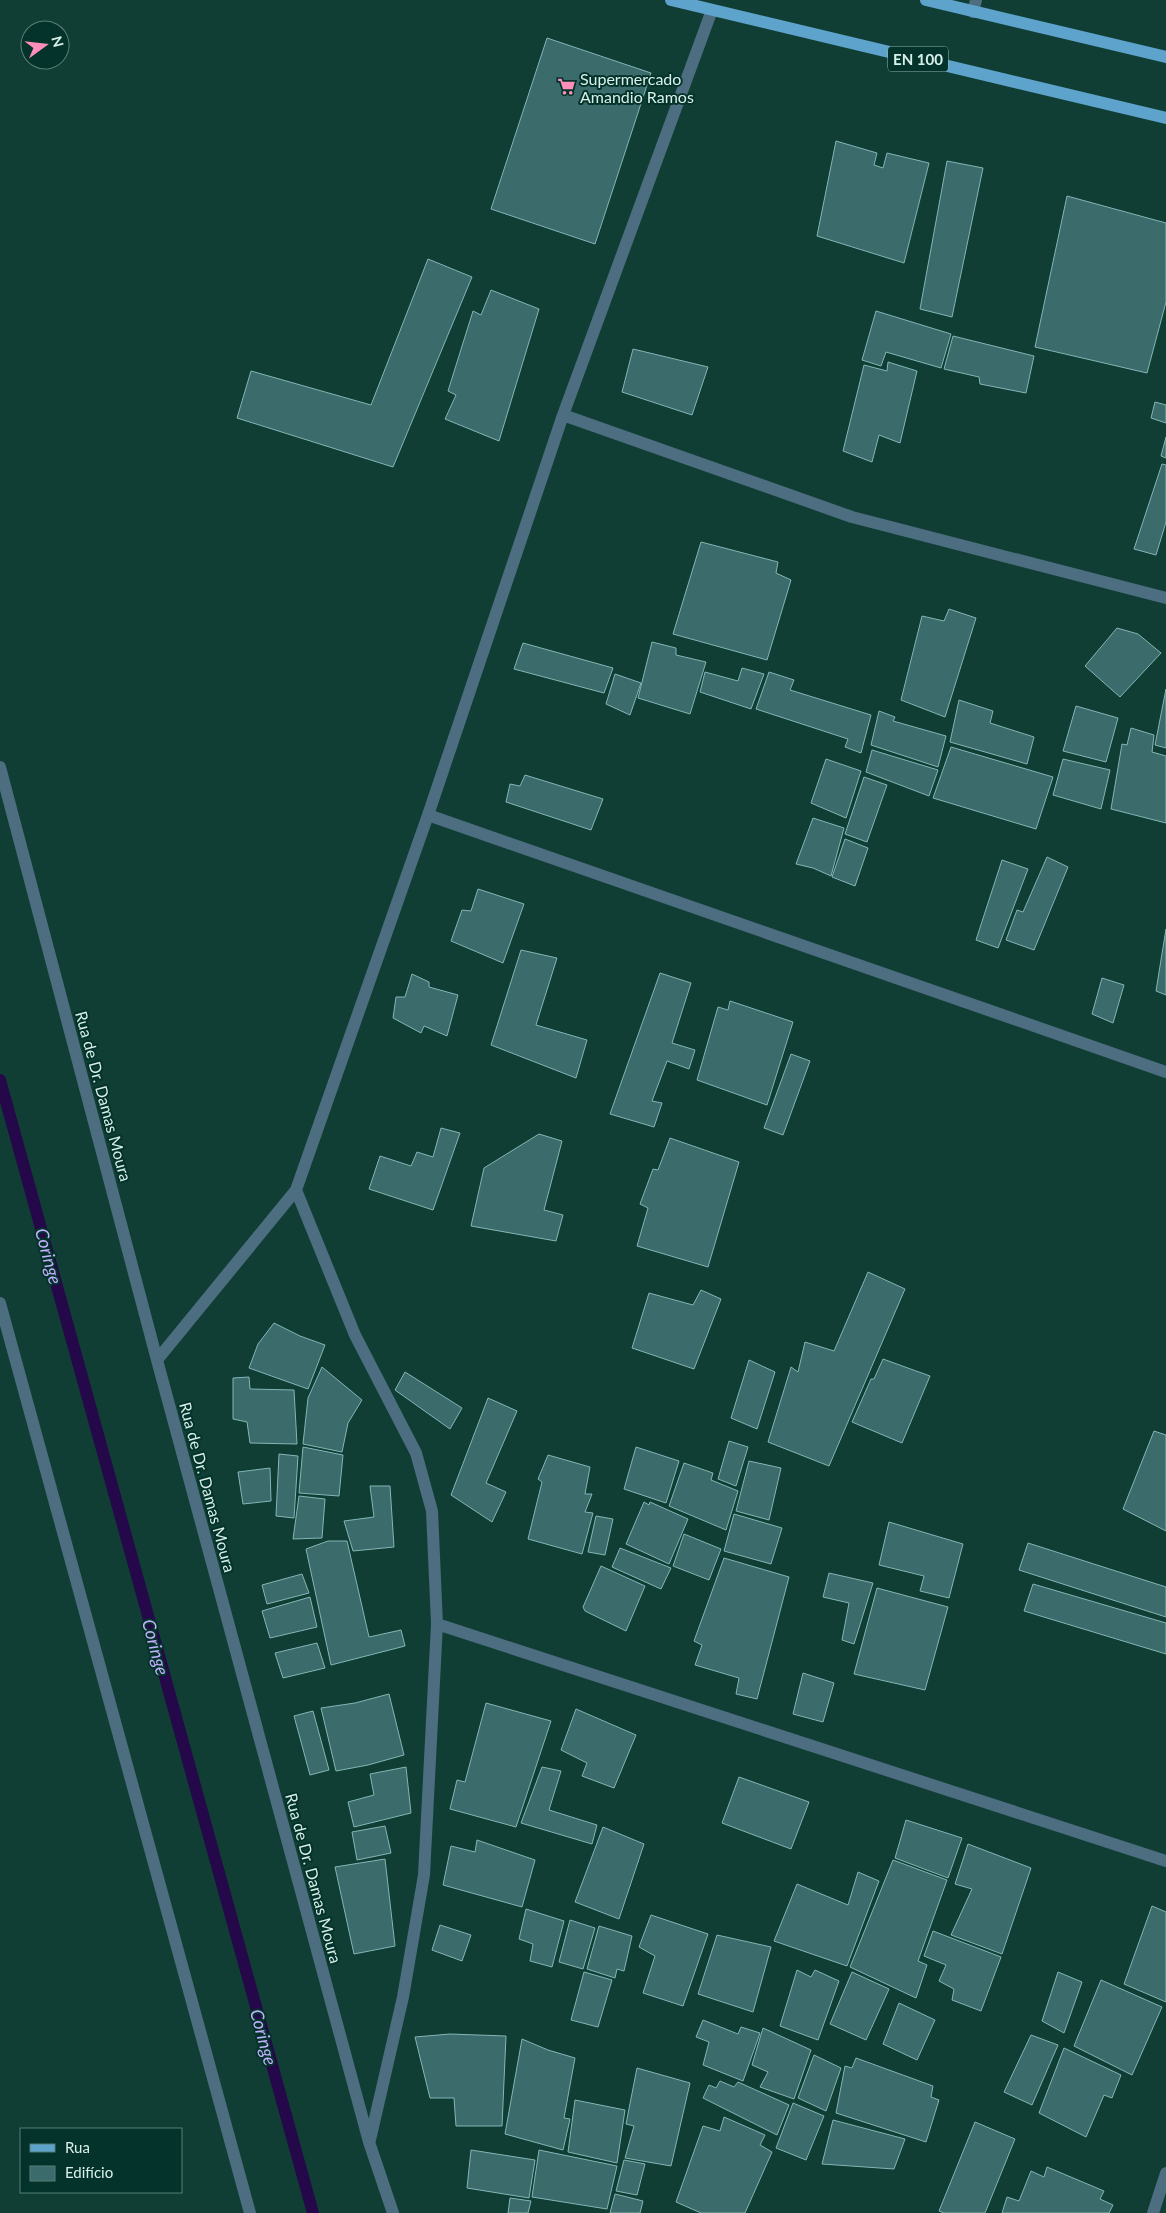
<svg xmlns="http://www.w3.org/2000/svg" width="1166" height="2213" font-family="Lato,sans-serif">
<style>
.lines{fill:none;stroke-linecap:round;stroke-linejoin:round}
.stream{stroke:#240849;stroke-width:12}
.building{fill:#3b6b6b;stroke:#84b6b6}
.minor{stroke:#4d6d81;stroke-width:12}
.primary{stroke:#5da3cc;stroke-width:12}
.labels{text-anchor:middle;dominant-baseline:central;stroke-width:4;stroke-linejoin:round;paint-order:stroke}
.shield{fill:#03332a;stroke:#99b7b0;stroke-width:1}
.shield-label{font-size:15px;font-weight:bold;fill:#d9f0ea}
.poi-label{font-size:16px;fill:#d9f0ea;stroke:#03332a;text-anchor:start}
.street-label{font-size:16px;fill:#d9f0ea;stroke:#03332a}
.water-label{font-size:18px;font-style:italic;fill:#c4b0fe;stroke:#03332a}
</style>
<rect width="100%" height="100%" fill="#103e34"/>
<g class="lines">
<path class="stream" d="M0 1080 313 2213"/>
</g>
<path class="building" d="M547 38 651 73 595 244 491 209Z
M836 141 877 153 874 165 883 168 887 153 929 163 904 263 817 236Z
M947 161 983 168 952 317 920 309Z
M1067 196 1166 223V302L1147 373 1035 347Z
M428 259 472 277 393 467 237 418 251 371 371 405Z
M491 290 539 309 499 441 445 419 456 395 448 391 473 311 481 315Z
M876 311 951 334 941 368 886 352 881 366 862 360Z
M953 336 1034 356 1026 393 980 384 979 377 944 369Z
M633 349 708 367 692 415 622 392Z
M888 362 917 371 900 443 879 435 872 462 843 451 864 365 887 371Z
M1155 402 1166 405V423L1151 418Z
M1166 437V458L1161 456Z
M1162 464 1166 465V522L1156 555 1134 549Z
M701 542 778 562 776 573 791 580 767 660 673 634Z
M949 609 976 618 945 717 901 700 922 616 944 621Z
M1117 628 1138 634 1161 653 1120 697 1085 666Z
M652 642 676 648V655L706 662 690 714 638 698Z
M523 643 613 668 604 693 514 669Z
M742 668 764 674 751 709 700 692 705 672 738 681Z
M769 672 794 680 790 690 871 715 861 753 845 747 848 739 756 709Z
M615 674 641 683 630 715 606 704Z
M1166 689V748L1155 745Z
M959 700 993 711 990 723 1034 737 1027 764 950 742Z
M1076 706 1118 718 1106 762 1063 751Z
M879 711 895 717 893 721 946 736 938 767 871 745Z
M1131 728 1154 735 1152 752 1166 756V823L1111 809 1122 744 1127 745Z
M951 747 1053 777 1036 829 933 798Z
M872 750 938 770 929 796 866 772Z
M826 759 861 771 846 818 811 803Z
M1063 759 1110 770 1101 809 1053 795Z
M525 775 603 799 591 830 506 802 510 784 520 786Z
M864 777 887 785 867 842 845 834Z
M813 818 844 828 831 876 813 868 796 864Z
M845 839 868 848 855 886 832 877Z
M1047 857 1068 867 1034 950 1006 940 1017 910 1023 912Z
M1002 860 1028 869 998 948 976 940Z
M478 889 524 904 503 963 451 941 462 910 471 911Z
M1166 929V995L1156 991Z
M521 950 557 958 536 1025 587 1040 576 1078 491 1045Z
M660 973 691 983 672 1043 695 1050 689 1069 667 1061 652 1101 662 1103 654 1127 610 1114Z
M412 974 429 982V987L458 995 447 1036 424 1026 421 1033 393 1018 396 997H405Z
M1102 978 1124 985 1113 1023 1092 1014Z
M730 1001 793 1022 767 1105 697 1080 718 1007 728 1010Z
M791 1054 810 1061 783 1135 764 1128Z
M441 1128 460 1133 433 1210 369 1189 380 1156 411 1166 417 1152 433 1157Z
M539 1134 562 1141 544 1210 563 1215 556 1241 471 1226 484 1168Z
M670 1138 739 1162 708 1267 637 1246 648 1208 640 1204 653 1169 658 1170Z
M868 1272 905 1289 829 1466 768 1442 791 1367 798 1372 805 1342 834 1351Z
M701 1290 721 1299 694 1369 632 1348 649 1293 693 1305Z
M274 1323 300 1336 325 1345 308 1389 249 1368 258 1344Z
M883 1359 930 1376 902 1443 852 1422 871 1379H874Z
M749 1360 775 1372 757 1429 731 1418Z
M322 1367 362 1400 348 1423 342 1452 303 1444 308 1398Z
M405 1372 462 1408 450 1429 395 1390Z
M249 1377 250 1389 294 1390 297 1444 250 1443 247 1422 233 1419V1378Z
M488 1398 517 1411 486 1483 506 1492 492 1522 451 1495Z
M1154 1431 1166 1435V1531L1123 1509Z
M729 1441 748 1447 736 1486 718 1479Z
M303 1447 343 1455 339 1496 299 1493Z
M636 1447 679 1461 666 1503 624 1489Z
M279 1454 298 1456 294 1518 276 1516Z
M548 1455 590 1467 585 1494H592L585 1512 593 1513 582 1554 528 1539 542 1482 538 1479Z
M749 1461 781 1468 769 1520 736 1511Z
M684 1463 713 1473 711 1480 738 1491 726 1530 669 1506Z
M270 1468 271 1501 243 1504 238 1472Z
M370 1486H390L394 1547 353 1551 344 1521 374 1517Z
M299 1496 325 1499 322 1538 293 1539Z
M644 1502 649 1505 650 1502 688 1519 669 1564 626 1544Z
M734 1514 782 1528 771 1564 724 1551Z
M596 1516 613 1519 605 1555 588 1552Z
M889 1522 963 1544 949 1598 920 1591 924 1576 879 1565Z
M684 1534 721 1549 709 1580 673 1566Z
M328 1541H347L369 1637 401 1630 405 1646 331 1665 306 1549Z
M1028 1543 1166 1587V1617L1019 1570Z
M620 1548 671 1568 661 1589 612 1567Z
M724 1558 789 1577 757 1699 736 1694 739 1678 695 1665 702 1645 694 1641Z
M601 1566 645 1586 626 1631 585 1611 583 1607Z
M829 1573 873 1583 854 1644 842 1640 849 1603 823 1597Z
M302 1574 309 1593 267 1604 262 1585Z
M1033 1584 1166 1623V1654L1024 1611Z
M877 1588 948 1607 925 1690 854 1674Z
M310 1597 317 1627 270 1638 262 1611Z
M317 1643 325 1668 283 1678 275 1653Z
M803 1673 834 1683 823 1722 793 1714Z
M389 1694 404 1755 368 1765 336 1771 321 1708 355 1703Z
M486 1703 551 1721 516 1827 450 1809 457 1780 465 1782Z
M576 1709 636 1735 614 1788 582 1776 587 1763 561 1750Z
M313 1711 329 1770 310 1775 294 1716Z
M406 1767 411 1813 354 1827 348 1802 374 1795 370 1774Z
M542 1767 561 1771 549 1810 597 1825 592 1844 521 1823Z
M739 1777 809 1802 791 1849 722 1823Z
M906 1820 962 1838 948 1878 895 1858Z
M385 1826 391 1853 357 1860 352 1832Z
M603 1827 644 1844 619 1919 575 1902Z
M477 1840 535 1860 522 1907 443 1885 451 1846 475 1852Z
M968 1844 1031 1868 1002 1954 951 1935 972 1889 955 1884Z
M385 1859 395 1946 354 1954 335 1867Z
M893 1860 947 1880 918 1961 927 1965 916 1998 850 1967Z
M858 1872 879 1881 847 1966 774 1941 797 1884 848 1905Z
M1152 1906 1166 1912V2002L1124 1984Z
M526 1909 564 1921 552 1967 530 1961 533 1944 519 1939Z
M651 1915 708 1934 683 2006 643 1993 655 1956 639 1947Z
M570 1920 595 1928 583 1969 559 1962Z
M440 1925 471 1935 462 1961 432 1950Z
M599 1926 632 1936 624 1971 617 1969 615 1978 587 1969Z
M933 1931 1001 1957 981 2011 952 2000 954 1989 939 1981 946 1965 924 1956Z
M717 1935 771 1947 753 2012 698 1994Z
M797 1970 811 1977 815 1970 839 1981 818 2040 780 2026Z
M584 1972 612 1980 598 2027 571 2020Z
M852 1972 889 1989 866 2040 830 2024Z
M1058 1972 1082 1982 1064 2033 1042 2021Z
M1101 1980 1162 2007 1132 2075 1074 2046Z
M899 2003 935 2020 917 2060 883 2044Z
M703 2020 738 2034 741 2027 760 2033 743 2081 703 2065 709 2042 696 2037Z
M763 2028 811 2050 794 2099 760 2087 768 2072 752 2065Z
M450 2034 506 2036 502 2126H456L454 2098H430L415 2037Z
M1031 2035 1058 2045 1032 2105 1004 2092Z
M522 2039 548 2050 575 2058 564 2118 570 2119 563 2150 505 2134Z
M1064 2048 1121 2075 1112 2098 1104 2095 1086 2137 1039 2113Z
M814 2055 841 2068 826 2111 798 2098Z
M856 2058 933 2086 931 2097 939 2100 926 2142 836 2113 845 2066 852 2068Z
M637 2068 690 2083 671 2166 625 2158 634 2126 626 2124Z
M720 2081 734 2087 738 2082 789 2105 777 2135 703 2098 709 2085 716 2088Z
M575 2100 625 2110 617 2163 568 2152Z
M793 2103 824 2116 806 2160 776 2148Z
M724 2117 765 2135 760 2145 772 2152 745 2213H701L676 2202 703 2126 720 2131Z
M833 2120 905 2139 894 2169 822 2164Z
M975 2122 1015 2139 985 2213H944L939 2211Z
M471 2150 535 2160 529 2198 467 2188Z
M539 2150 617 2166 607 2209 532 2197Z
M624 2160 645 2164 637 2195 616 2191Z
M1047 2167 1104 2191 1100 2199 1113 2205 1109 2213H1002L1007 2197 1019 2201 1031 2171 1044 2177Z
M615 2194 643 2201 640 2213H610Z
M510 2198 531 2201 528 2213H508Z"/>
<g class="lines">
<path class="minor" d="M973 12 976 0
M563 415 852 517 1166 598
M0 767 157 1360 369 2142 393 2213
M428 815 1166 1072
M296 1190 355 1335 416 1453 432 1511 437 1624 424 1875 403 1997 370 2140
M0 1303 250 2213
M157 1360 296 1190 428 815 563 415 712 10
M437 1624 1166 1861
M1153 2213 1166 2173"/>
<path class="primary" d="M671 0 1166 118
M926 0 1166 57"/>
</g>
<defs>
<symbol id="supermarket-bare" viewBox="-9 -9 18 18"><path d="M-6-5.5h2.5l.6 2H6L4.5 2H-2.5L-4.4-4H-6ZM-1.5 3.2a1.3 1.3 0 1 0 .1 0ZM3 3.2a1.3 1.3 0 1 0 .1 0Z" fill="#ff8eba" stroke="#03332a" stroke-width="2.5" paint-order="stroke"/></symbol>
</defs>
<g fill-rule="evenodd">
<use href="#supermarket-bare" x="554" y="74" width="25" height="25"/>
</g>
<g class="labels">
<rect class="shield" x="888" y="46.5" width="60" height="25" rx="4"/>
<g class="shield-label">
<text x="918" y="59">EN 100</text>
</g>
<g class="poi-label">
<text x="580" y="78">Supermercado<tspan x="580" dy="18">Amandio Ramos</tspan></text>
</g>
<g class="street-label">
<text transform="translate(104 1096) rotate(75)">Rua de Dr. Damas Moura</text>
<text transform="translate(208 1487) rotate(75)">Rua de Dr. Damas Moura</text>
<text transform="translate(314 1878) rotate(75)">Rua de Dr. Damas Moura</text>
</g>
<g class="water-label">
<text transform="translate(49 1256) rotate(75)">Coringe</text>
<text transform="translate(156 1647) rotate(75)">Coringe</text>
<text transform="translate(264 2037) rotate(75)">Coringe</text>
</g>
</g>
<rect x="20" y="2128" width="162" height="65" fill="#03332a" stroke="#597f77"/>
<rect x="30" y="2144" width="25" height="8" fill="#5da3cc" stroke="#597f77"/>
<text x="65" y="2153" font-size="15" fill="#d9f0ea">Rua</text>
<rect x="30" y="2166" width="25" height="15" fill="#3b6b6b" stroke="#597f77"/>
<text x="65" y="2178" font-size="15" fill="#d9f0ea">Edifício</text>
<g transform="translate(45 45) rotate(75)"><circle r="24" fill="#03332a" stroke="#597f77"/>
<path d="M0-4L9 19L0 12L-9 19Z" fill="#ff8eba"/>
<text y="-8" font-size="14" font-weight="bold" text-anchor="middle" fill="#d9f0ea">N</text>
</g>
</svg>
